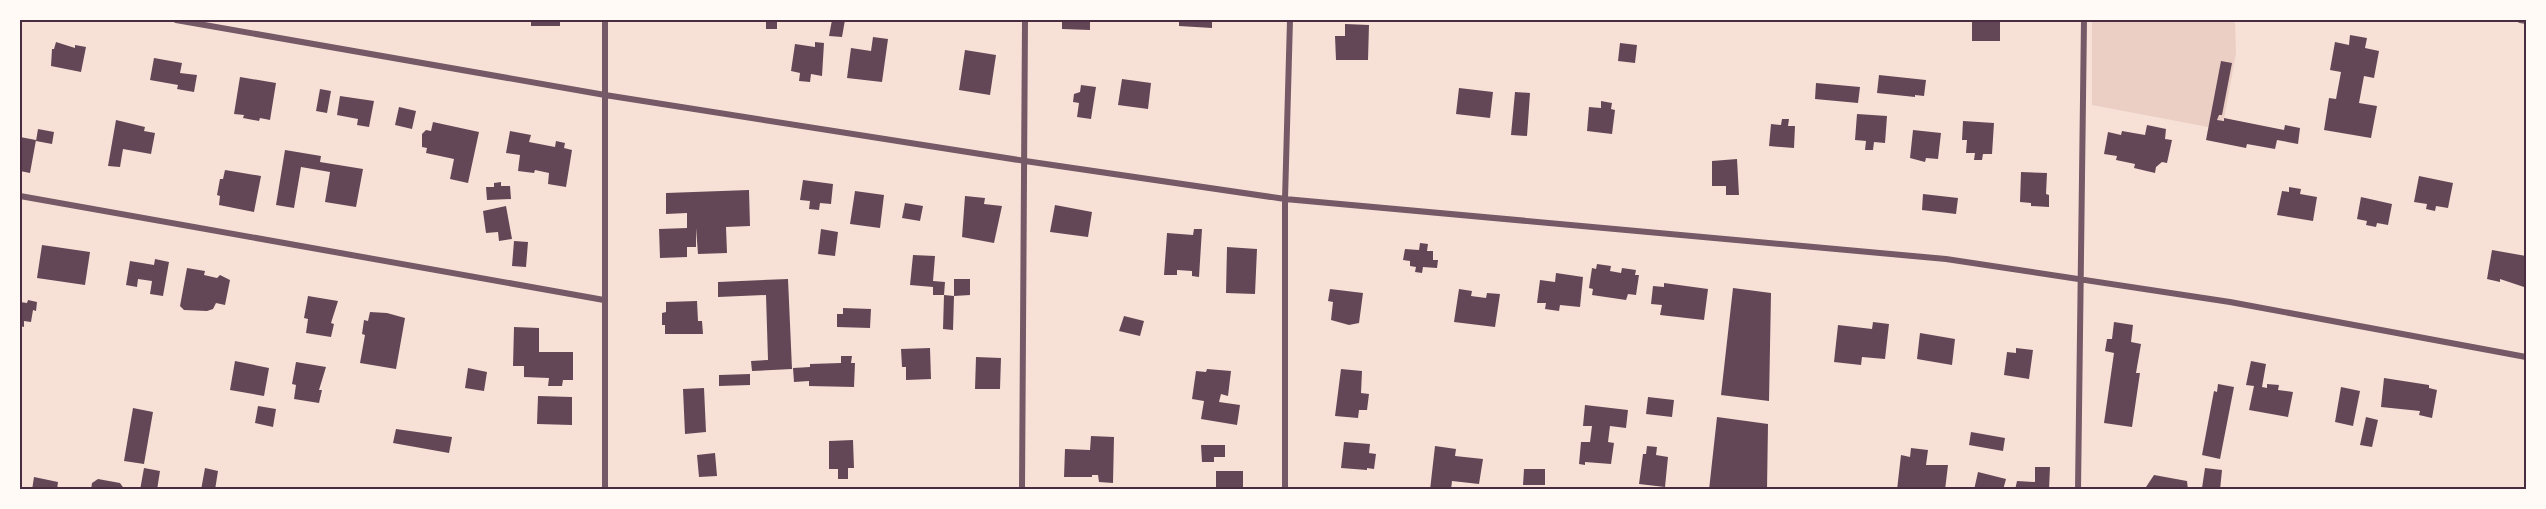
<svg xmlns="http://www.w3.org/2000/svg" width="2546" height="509" font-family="'Fira Sans',sans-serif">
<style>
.green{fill:#ebcfc5}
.building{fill:#644757}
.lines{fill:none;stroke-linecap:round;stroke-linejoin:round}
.minor{stroke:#755966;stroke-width:6}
.neatline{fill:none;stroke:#4a2c40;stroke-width:2}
</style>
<rect width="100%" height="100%" fill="#f7e1d7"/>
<path class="green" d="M2092 20H2235L2236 53 2224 119 2208 127 2092 105Z"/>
<path class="building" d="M531 20H560V26H531Z
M766 20H777V29H766Z
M832 20H845L842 37 829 36Z
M1062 20H1090V30L1062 29Z
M1179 20H1212V28L1179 26Z
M1972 20H2000V41H1972Z
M1345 24 1369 25 1368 60H1336L1335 36H1345Z
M2350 35 2367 38 2365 48 2379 51 2374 78 2364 76 2359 103 2377 106 2371 138 2324 130 2329 98 2336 99 2341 72 2330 70 2335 42 2349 45Z
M873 37 888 39 882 82 847 78 851 48 871 51Z
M56 42 75 48V45L86 47 81 72 51 66 52 49H54Z
M815 42 824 43 822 76 811 74 810 82 799 81 800 73 791 71 795 44 815 47Z
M1620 43 1637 45 1635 63 1618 61Z
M965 50 996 55 990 95 959 90Z
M154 58 182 63 180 73 197 75 194 92 177 89 178 85 150 80Z
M2221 61 2232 63 2222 115H2219L2217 120 2224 121V118L2284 130 2285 125 2300 128 2298 144 2277 140 2275 149 2247 144 2246 148 2206 140Z
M1879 75 1926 80 1924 96 1915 95V97L1877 93Z
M240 77 276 83 270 120 260 118 259 121 243 118 244 115 234 114Z
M1122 79 1151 83 1148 109 1118 105Z
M1816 83 1860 87 1858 103 1815 99Z
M1081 85 1096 87 1091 119 1077 117 1079 103 1073 102 1074 94 1080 92Z
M1459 88 1493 92 1490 118 1456 114Z
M320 89 331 91 327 113 316 111Z
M1515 92 1530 93 1527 136 1511 135Z
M340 96 374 101 369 127 357 125 358 119 337 115Z
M1601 101 1612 103 1611 109 1615 110 1612 134 1587 131 1589 107 1601 108Z
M399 107 416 111 412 129 395 125Z
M1857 114 1887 116 1885 143 1874 142 1873 150H1865L1866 141 1855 140Z
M1782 119H1789L1788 126H1795L1794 148 1769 146 1771 124 1781 125Z
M116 120 145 127 144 131 155 133 151 154 123 149 120 167 108 166Z
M1963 121 1994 123 1992 154H1983L1982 160H1974L1975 153H1966L1967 140H1962Z
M433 122 479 132 468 183 450 179 454 159 426 153 427 148 422 147V134L426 130 431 131Z
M2147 125 2166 129 2165 139 2172 140 2167 163 2162 162 2156 167 2155 173 2134 168 2135 164 2116 160 2117 156 2104 154 2108 132 2121 135 2122 131 2145 135Z
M38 129 54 132 52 144 36 141Z
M1913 130 1941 133 1938 159 1926 158 1925 162 1910 158Z
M510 131 531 135 529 142 555 147 556 141 565 143 564 148 572 150 566 187 548 184 549 173 535 170 534 173 518 171 520 155 506 153Z
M20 137 36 140 30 173 20 171Z
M285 150 321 156 320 162 363 169 356 207 325 202 330 172 301 167 294 208 276 205Z
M1737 159 1739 195H1726V186H1712V161Z
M225 170 261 176 254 212 219 205 220 196 217 195 220 179H223Z
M2021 172 2047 173 2046 194 2049 195V207L2031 206V203L2020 202Z
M2419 176 2453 183 2448 208 2436 206 2435 211 2426 209 2427 204 2414 202Z
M803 180 833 184 831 204 820 203 819 210 809 209 810 201 800 200Z
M501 182V186H510L511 199 487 200 486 187H494V183Z
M2289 187 2301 189 2300 194 2317 197 2313 221 2277 215 2282 191 2289 192Z
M749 190 750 226 726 227 727 253 698 254 696 228V247H687V257L660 258 659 229 687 228V213L666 214V193Z
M855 191 884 195 880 228 850 224Z
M1923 194 1958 198 1956 214 1922 210Z
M965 196 985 198 984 204 1002 206 994 243 962 237Z
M2361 197 2392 204 2388 225 2377 223 2376 227 2366 225 2367 221 2357 219Z
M905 203 923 206 920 221 902 218Z
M1055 205 1092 212 1088 237 1050 232Z
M506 206 512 239 499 241 498 232 486 233 483 211Z
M821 229 838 232 835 256 818 254Z
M1194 229H1202L1199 277 1192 276V271L1177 270V275H1164L1167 233 1193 235Z
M514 241 528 242 526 267 512 266Z
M1420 243 1428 244 1427 251H1433V260H1438L1437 268 1423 267 1422 273 1415 272 1416 267 1410 266V261L1403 260 1405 249 1419 250Z
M42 245 90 252 85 285 37 278Z
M1227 247 1257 249 1255 294 1226 293Z
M2492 250 2526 256 2524 287 2500 279V282L2487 279Z
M913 255 935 256 933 281 945 282 944 295H933V287L910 285Z
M155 259 169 262 163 296 150 294 152 281 138 279 137 287 126 285 130 261 154 265Z
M1597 264 1611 266 1610 271 1621 273 1622 268 1636 270 1635 275H1639L1636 295 1628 294 1626 300 1592 295 1593 289 1589 288 1592 268 1596 269Z
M187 268 205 271 204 275 217 278 220 275 230 280 225 305 216 303 213 309 207 311 184 310 180 306Z
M1556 273 1583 277 1580 307 1560 305 1559 311 1545 309 1546 303H1537L1540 280 1555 282Z
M788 279 792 369 752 371 751 361 768 360 766 295 718 297V282Z
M954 279H970V295L954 296Z
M1664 283 1708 289 1704 320 1660 315 1662 305 1651 304 1653 286 1664 287Z
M1733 288 1771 293 1769 401 1721 395Z
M1330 289 1363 293 1359 323 1349 325 1331 320 1333 302 1328 301Z
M1459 289 1472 291 1471 296 1486 298 1487 293 1500 294 1495 327 1454 322Z
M944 295 954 296 953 330 943 329Z
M308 296 338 301 331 323 334 324 331 337 306 333 308 319 304 318Z
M28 300 37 302 36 311 33 310 31 322 24 321V327L20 326V302L27 303Z
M697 301 698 321H702L703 334H665V325H662V313L666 312V302Z
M843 308 871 309 870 328 837 327V314H843Z
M370 312 387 313 405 318 396 369 360 363 365 335 362 334 364 320 368 321Z
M1124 316 1144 321 1140 336 1119 331Z
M1873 322 1889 324 1885 359 1862 357 1861 365 1834 362 1838 325 1872 329Z
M2114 322 2133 325 2131 342 2141 344 2136 373H2140L2132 427 2104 423 2114 353 2105 351 2107 339H2112Z
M514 327 539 328V352H573V380H563L562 386H548L549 378 524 377V366H513Z
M1920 333 1955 339 1952 365 1917 359Z
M930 348 931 379 906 380V367H902L901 349Z
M2016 348 2033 350 2029 379 2004 375 2007 352 2016 353Z
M841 356H852L851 363H855L854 387 809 386V381L794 382 793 368 810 367V364L841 363Z
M976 357 1001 358 1000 389H975Z
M235 361 269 368 264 396 230 390Z
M2251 361 2266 364 2262 387 2267 388V384L2279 385 2278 390 2293 392 2288 417 2249 410 2254 386 2246 385Z
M296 362 326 367 319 390H322L319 403 294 399 296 385 292 384Z
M468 368 487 372 484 391 465 388Z
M1207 369 1231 371 1228 396 1221 394 1219 402 1240 405 1237 425 1201 419 1204 401 1192 399 1196 371 1206 372Z
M1341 369 1362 371 1361 393 1369 394 1367 410H1359L1358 418 1335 416Z
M750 374V385L719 386V375Z
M2384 378 2429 385V388L2437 390 2432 418 2419 415 2420 411 2381 407Z
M2218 384 2234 387 2220 459 2202 455 2214 391 2217 392Z
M2341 387 2360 391 2353 426 2335 422Z
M704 388 706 432 685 434 683 389Z
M538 396 572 397V425L537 424Z
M1648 397 1674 400 1672 417 1646 414Z
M1585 405 1628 410 1626 428 1610 426 1608 442 1614 443 1611 464 1585 462V465L1579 464 1581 442H1590L1592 426H1583Z
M258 406 276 409 273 427 255 423Z
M133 408 153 412 144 464 124 461Z
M1717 417 1768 424 1767 490H1709Z
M2366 417 2378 420 2372 447 2360 445Z
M396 429 452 437 449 453 393 443Z
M1971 432 2005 438 2003 451 1969 445Z
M1091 436 1114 437 1113 483 1099 482 1098 475H1092V477H1064L1065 449 1090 450Z
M853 440 854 468H848V479H838V469H829V441Z
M1344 442 1370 444 1369 453 1376 454 1374 469 1367 468V470L1341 468Z
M1201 445H1225V457H1214V462H1202Z
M1435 446 1456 449 1455 456 1483 459 1479 484 1452 481 1451 490H1430Z
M1647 446 1657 447 1656 455 1668 457 1665 487 1639 484 1643 454H1646Z
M1911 448 1928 450 1926 465H1948L1945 490H1897L1901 455 1910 457Z
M715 453 717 476 699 477 697 455Z
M2035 467H2050L2049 490H2015L2017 481 2035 482Z
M144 468 160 471 157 490H140Z
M205 468 218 471 215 490H201Z
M2205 468 2222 470 2220 490 2202 488Z
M1524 469H1545V485H1523Z
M1216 471H1243V490H1216Z
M1978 472 2006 479 2003 490H1974Z
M2154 475 2187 481 2188 490H2144Z
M34 477 58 482 57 490H32Z
M98 479 120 483 125 490H91L92 483Z"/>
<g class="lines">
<path class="minor" d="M176 20 605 95 1025 161 1285 199 1946 259 2230 302 2526 357
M2520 20 2526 21
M20 196 604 300
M605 490V20
M1022 490 1025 20
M1285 490V199L1290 20
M2078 490 2084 20"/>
</g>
<rect width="2546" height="509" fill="none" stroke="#fffaf5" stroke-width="42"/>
<rect x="21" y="21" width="2504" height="467" class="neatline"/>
</svg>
